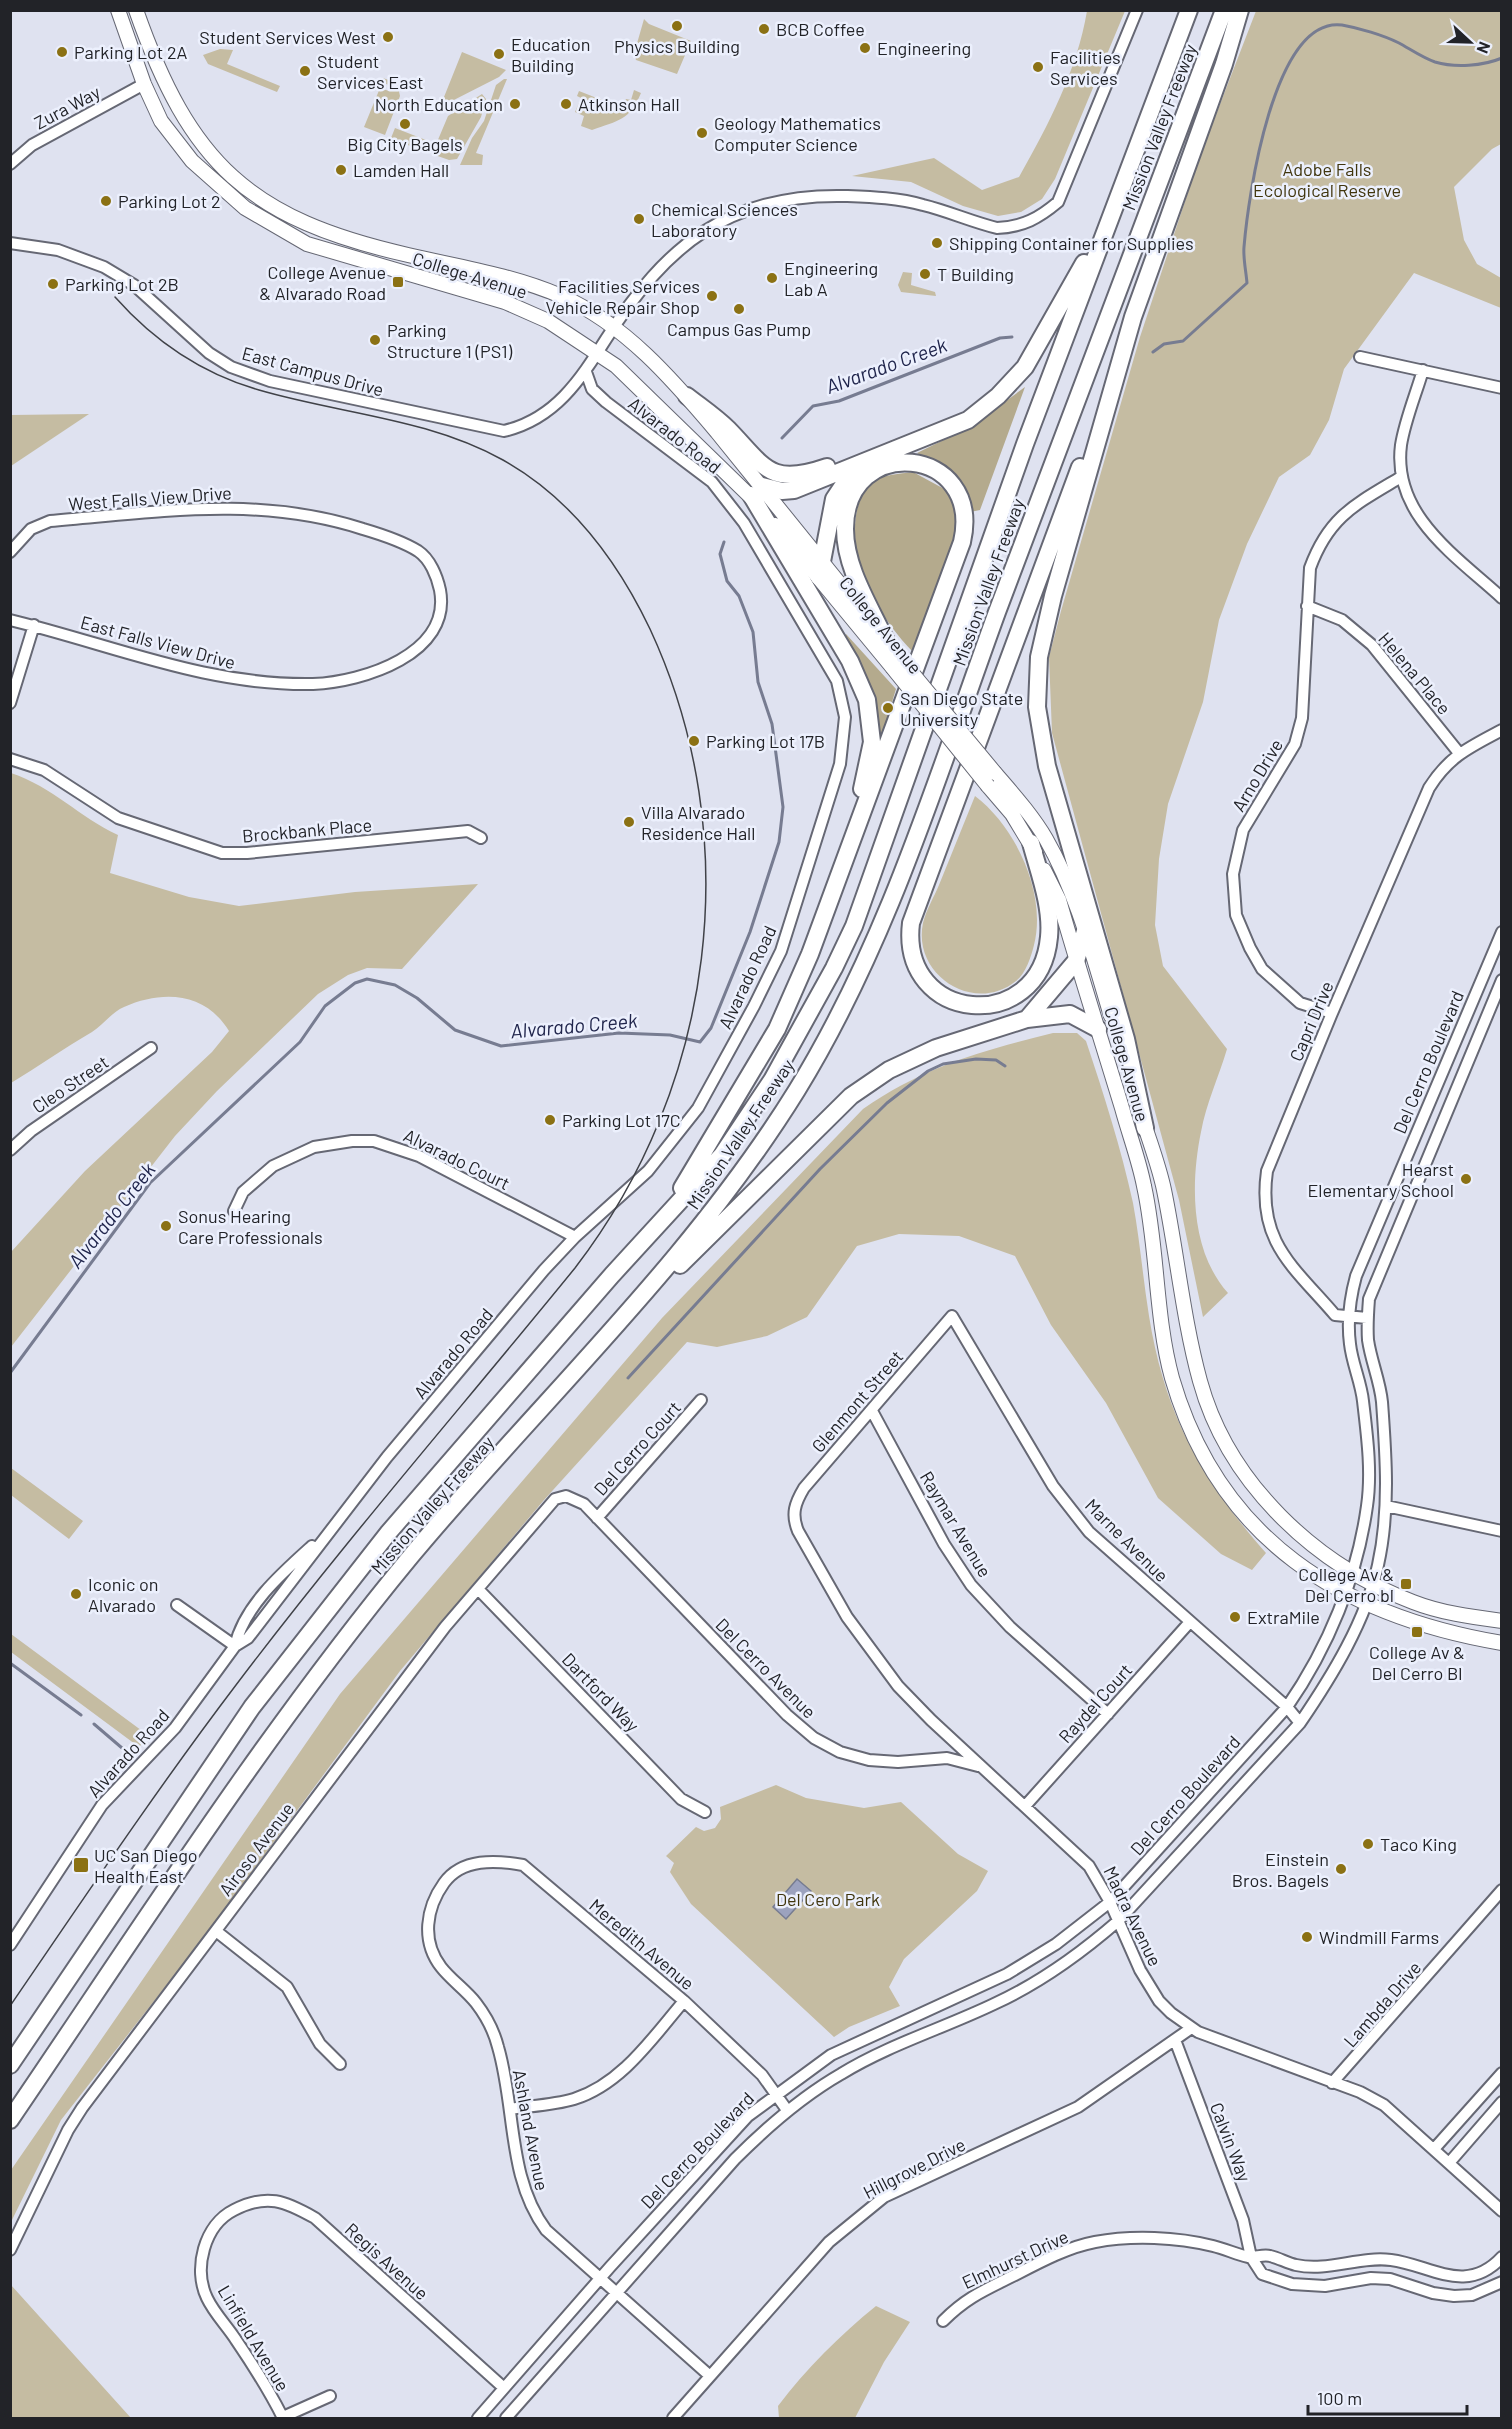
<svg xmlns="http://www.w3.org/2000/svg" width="1512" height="2429" font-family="Barlow,sans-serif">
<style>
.green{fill:#c5bca2}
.forest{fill:#b4aa8d}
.water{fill:#9ca2be;stroke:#777c91;stroke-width:1.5}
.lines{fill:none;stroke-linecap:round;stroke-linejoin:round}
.stream{stroke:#777c91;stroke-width:3}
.minor-casing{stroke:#666874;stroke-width:14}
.major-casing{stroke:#666874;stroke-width:16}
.highway-casing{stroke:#666874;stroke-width:20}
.minor{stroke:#fff;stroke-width:10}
.major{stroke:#fff;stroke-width:14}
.highway{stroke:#fff;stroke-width:16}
.tram{stroke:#404248;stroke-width:1.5}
.major-bridge-casing{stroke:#666874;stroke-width:16;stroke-linecap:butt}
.major-bridge{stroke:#fff;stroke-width:14}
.poi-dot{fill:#8b7114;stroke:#ecf0fd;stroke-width:2}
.labels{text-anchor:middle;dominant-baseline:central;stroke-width:5;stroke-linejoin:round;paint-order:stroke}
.poi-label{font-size:18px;fill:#222328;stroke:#ecf0fd;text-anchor:start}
.street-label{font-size:18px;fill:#222328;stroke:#ecf0fd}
.park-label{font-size:18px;fill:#40350d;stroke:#ecf0fd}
.water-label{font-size:20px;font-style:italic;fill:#20254c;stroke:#ecf0fd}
</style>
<rect width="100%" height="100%" fill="#dfe2f0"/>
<path class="green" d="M1087 11H1125L1055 179 1042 199 1021 212 998 216 963 206 911 182 852 176 934 158 982 190 1019 177C1049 124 1077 70 1087 11Z
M1256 11H1501V144L1492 149 1454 187 1464 240 1477 264 1501 278V308L1414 273 1344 369 1329 420 1310 455 1279 477 1247 544 1219 620 1203 702 1168 804 1159 859 1155 925 1163 966 1227 1049C1219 1076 1206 1104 1201 1132 1190 1185 1191 1252 1228 1293L1203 1317 1179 1200 1052 733 1049 657 1061 611 1140 337 1200 156Z
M644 19 649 24 691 41 677 74 636 60 634 54Z
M220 49 233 50 227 64 280 86 277 92 208 64 203 55Z
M462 52 506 70 499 77 446 104 442 102Z
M383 78 397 83 400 96 385 135 364 127 380 88 389 91 391 86 382 82Z
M504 79H507L476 153 483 155 482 165H460L472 138 484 121 496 85Z
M634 90 641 93C629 121 619 120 592 130L581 126 584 116 575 112 581 98 577 96 579 91 622 108 626 99 631 100Z
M482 94 486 99 481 117 457 159 449 160 432 154 448 116Z
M395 128 431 142 427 153 391 138Z
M903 272 912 273 911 285 935 292 936 296 901 292 898 285Z
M89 414 11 466V415Z
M11 773C53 787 79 817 118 835L110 873 189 897 239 906 355 892 478 884 402 969 367 968 348 975 318 994 217 1091 175 1136 11 1347V1252L85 1171 212 1052 229 1031C205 992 163 990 124 1007 112 1012 103 1025 92 1032 64 1048 38 1067 11 1083Z
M975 796C1016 827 1047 894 1034 945 1031 957 1026 973 1016 981 974 1015 912 975 923 923 926 910 934 897 939 885 951 855 963 826 975 796Z
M1053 1033H1077L1086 1041C1104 1095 1121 1148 1133 1203 1140 1241 1143 1279 1149 1316 1165 1415 1201 1479 1266 1553L1252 1570 1221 1554 1158 1498 1106 1403 1051 1325 1015 1256 959 1236 899 1234 857 1246 807 1317 767 1336 717 1347 687 1342 544 1500 400 1671 198 1945 61 2120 11 2222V2170L340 1694 662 1318 863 1109C925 1066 981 1051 1053 1033Z
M11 1468 83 1521 69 1539 11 1495Z
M11 1634 149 1736 139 1747 11 1652Z
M776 1785 806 1798 864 1808 901 1802 958 1854 988 1871 977 1891 904 1959 889 1987 900 2006 849 2027 834 2037 691 1904 670 1872 674 1863 666 1856 696 1827 704 1831 715 1828 721 1819 720 1807Z
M10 2285H11L131 2418H11Z
M876 2306 910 2322 884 2362 855 2418H779L778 2406C806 2369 840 2335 876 2306Z"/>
<path class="forest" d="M1025 387 980 510 970 512 957 477 917 453 972 426Z
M913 472 948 491 955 508 957 529 952 550 913 652C878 616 846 561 857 510 859 501 865 487 873 482 885 474 899 474 913 472Z
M846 634 896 689 881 738 874 712 846 641Z"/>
<path class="water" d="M797 1879 811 1891 786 1919 773 1907Z"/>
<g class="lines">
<path class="stream" d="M1153 352 1164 344 1183 341 1247 283C1246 271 1243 258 1244 247 1248 199 1273 16 1342 25 1359 28 1383 35 1399 43 1410 49 1423 58 1435 62 1455 68 1483 66 1502 58
M782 438 813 406 839 401 1000 338 1012 337
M10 1373 150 1183 300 1042 325 1006 355 983 367 979 395 985 417 998 455 1030 501 1046 619 1033 670 1035 700 1042 711 1028 750 932 779 842 783 807 772 724 758 682 753 632 739 596 727 581 720 554 724 542
M628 1378 820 1169 887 1103 928 1071 943 1064 976 1059 996 1060 1005 1066
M10 1663 81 1715
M94 1724 129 1754"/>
<defs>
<path id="minor" d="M10 164 32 145 144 84
M10 243 58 250 104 267 134 285 209 353 231 367 270 381 504 431C555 419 580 380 606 339 666 245 729 193 846 196 871 197 899 198 923 205 948 211 972 222 997 228 1023 227 1039 218 1058 202L1137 10
M1360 357 1502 388
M1423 370C1416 394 1405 420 1401 445 1392 515 1456 556 1502 598
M10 552 31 529 50 521C158 512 258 495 363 529 380 534 402 541 418 551 430 559 437 576 440 590 452 654 363 682 313 684 206 686 113 645 10 620
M1307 606 1342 620 1372 645 1459 753
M10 703 34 625
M10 759 44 770 118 818 222 853H247L468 831 481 838
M1332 1013 1300 1003 1262 969 1250 948 1236 915 1233 874 1243 830 1295 744 1302 718 1310 568C1329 516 1356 504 1401 477
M10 1150 31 1131 151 1048
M234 1211 243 1192 273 1166 314 1147 352 1141H374L419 1156 575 1237
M1367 1318 1335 1315C1293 1266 1257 1242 1267 1171L1332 1013 1429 788C1449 756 1470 747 1502 730
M872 1411 944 1544 971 1585 1010 1627 1108 1714
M1386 1506 1502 1531
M597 1518 701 1400
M478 1589 681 1799 705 1812
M177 1605 235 1646
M235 1646C244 1606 282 1573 312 1546
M1300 1723 1287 1707 1089 1532 1053 1486 952 1316 804 1488C795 1503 791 1514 798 1531L847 1617 898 1686 931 1720 1089 1866 1110 1902 1140 1970 1159 2001 1171 2013 1198 2032 1360 2092 1384 2105 1502 2211
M1026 1805 1189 1623
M216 1931 287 1987 320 2044 340 2064
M10 1945 102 1805 175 1728 235 1646 248 1638 387 1457 544 1270 575 1237 648 1171 698 1108 754 1006 781 951 840 764 845 717 837 681 744 523 712 482 606 402 592 389 586 372
M1175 2040 1243 2220 1251 2257 1262 2274 1292 2284 1325 2286 1371 2278 1390 2279 1433 2293 1454 2296 1472 2295 1502 2282
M1332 2083 1502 1890
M510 2109C530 2106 554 2105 574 2099 622 2084 653 2037 684 2001
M1434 2149 1502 2073
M1449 2163 1502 2102
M10 2250 68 2130 82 2108 445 1627 555 1499 566 1496 584 1504 787 1715 814 1738 840 1752 869 1760 898 1762 947 1758 978 1766
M943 2321C967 2297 985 2290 1015 2275 1040 2262 1068 2247 1095 2242 1132 2235 1177 2237 1213 2246 1225 2249 1236 2254 1248 2257 1255 2258 1263 2254 1270 2256 1279 2258 1287 2263 1296 2265 1328 2272 1359 2256 1391 2260 1431 2265 1466 2296 1502 2257
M710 2376 546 2230C507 2178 516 2108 498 2047 494 2031 486 2016 476 2003 466 1990 451 1980 441 1967 421 1941 426 1908 444 1883 462 1858 496 1860 523 1865L684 2001 762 2075 787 2110
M283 2417 330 2396
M283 2418C270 2392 253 2365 236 2340 227 2326 214 2313 207 2298 193 2269 204 2225 234 2210 267 2193 285 2201 315 2218L504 2388
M478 2418 610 2267 748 2116 831 2055 1007 1974 1056 1944 1110 1902 1287 1707C1328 1648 1357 1578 1367 1506 1372 1472 1367 1435 1363 1401 1361 1382 1352 1363 1350 1344 1347 1321 1350 1298 1356 1276L1502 932
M506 2418 735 2159C767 2127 801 2097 841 2074 888 2045 944 2028 994 2004 1040 1983 1080 1954 1118 1921L1300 1723C1332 1676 1366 1621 1378 1565 1390 1511 1386 1456 1382 1402 1380 1381 1371 1361 1368 1340 1367 1326 1368 1312 1369 1299L1502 980
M673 2418 829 2242 884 2197 1078 2107 1190 2029"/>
<path id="major" d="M118 10 144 84 161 121 192 161 245 208 307 244 505 302 548 321 616 366 757 503
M136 10C190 164 249 219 408 255 460 267 512 275 561 296 625 324 673 380 717 432L898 656
M775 525 892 667
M995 773C1013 794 1032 815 1046 839 1077 893 1093 956 1111 1016
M988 786 1012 814 1035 852
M1044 870 1059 900C1079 970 1101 1039 1122 1108 1129 1134 1139 1160 1144 1186 1158 1249 1155 1316 1172 1378 1219 1540 1342 1616 1502 1643
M1143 1120C1150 1143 1159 1166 1164 1190 1177 1253 1183 1319 1200 1381 1228 1483 1315 1565 1413 1602 1441 1613 1472 1617 1502 1621"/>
<path id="highway" d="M687 396C701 407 716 417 728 429 765 467 769 487 827 467
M762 486 782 491 794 490 968 420 998 396 1025 367 1084 263
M751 495 850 661 867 700 872 742 862 789
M819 577 834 499 856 466
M1031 843C1039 873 1052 906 1049 937 1040 1036 899 1024 911 923L1080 467
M1027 1019 1076 961 1085 931
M1145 1128 1126 1039 1047 766 1037 707 1039 657 1053 596 1133 317 1224 64 1240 10
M682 1188 777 1029 810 954 962 542C984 445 845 432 845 529 845 568 870 606 886 641
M680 1265 851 1096 889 1070 936 1048 1027 1019 1070 1014 1098 1029
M10 2065 252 1707 389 1532 612 1275 722 1155 772 1080 834 968 854 926 1025 444 1189 10
M10 2120C140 1929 264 1734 411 1556 540 1401 690 1263 797 1090 888 942 938 774 997 612 1071 411 1149 211 1224 10"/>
</defs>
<use href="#minor" class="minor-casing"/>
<use href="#major" class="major-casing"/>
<use href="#highway" class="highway-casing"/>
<use href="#minor" class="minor"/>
<use href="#major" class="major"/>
<use href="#highway" class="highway"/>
<path class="tram" d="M10 2006C84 1898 157 1789 236 1685 344 1542 462 1407 575 1268 715 1086 747 838 650 629 617 560 571 498 503 460 427 418 341 414 259 390 203 374 154 341 115 297"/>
<defs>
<path id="major-bridge" d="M898 656 995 773
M892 667 988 786"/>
</defs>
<use href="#major-bridge" class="major-bridge-casing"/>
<use href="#major-bridge" class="major-bridge"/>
</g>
<g class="poi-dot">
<circle cx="677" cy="26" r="6"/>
<circle cx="764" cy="29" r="6"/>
<circle cx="388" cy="37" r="6"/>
<circle cx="865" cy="48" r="6"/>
<circle cx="62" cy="52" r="6"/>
<circle cx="499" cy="54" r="6"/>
<circle cx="1038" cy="67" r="6"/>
<circle cx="305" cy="71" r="6"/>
<circle cx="515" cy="104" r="6"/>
<circle cx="566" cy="104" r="6"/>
<circle cx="405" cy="124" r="6"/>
<circle cx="702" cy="133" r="6"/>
<circle cx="341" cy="170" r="6"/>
<circle cx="106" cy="201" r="6"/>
<circle cx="639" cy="219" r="6"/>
<circle cx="937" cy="243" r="6"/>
<circle cx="925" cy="274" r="6"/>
<circle cx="772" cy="278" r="6"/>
<rect x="392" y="276" width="12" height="12" rx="3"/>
<circle cx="53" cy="284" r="6"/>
<circle cx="712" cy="296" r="6"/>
<circle cx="739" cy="309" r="6"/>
<circle cx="375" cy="340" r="6"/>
<circle cx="888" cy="708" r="6"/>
<circle cx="694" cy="741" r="6"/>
<circle cx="629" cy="822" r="6"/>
<circle cx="550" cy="1120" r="6"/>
<circle cx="1466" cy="1179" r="6"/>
<circle cx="166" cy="1226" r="6"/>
<rect x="1400" y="1578" width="12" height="12" rx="3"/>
<circle cx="76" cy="1594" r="6"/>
<circle cx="1235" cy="1617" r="6"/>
<rect x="1411" y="1626" width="12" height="12" rx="3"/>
<circle cx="1368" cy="1844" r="6"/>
<rect x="73" y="1857" width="16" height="16" rx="3"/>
<circle cx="1341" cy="1869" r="6"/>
<circle cx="1307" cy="1937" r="6"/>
</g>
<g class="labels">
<g class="poi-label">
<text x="776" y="29">BCB Coffee</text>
<text x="376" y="37" text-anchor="end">Student Services West</text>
<text x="511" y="44">Education<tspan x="511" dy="21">Building</tspan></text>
<text x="677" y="46" text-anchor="middle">Physics Building</text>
<text x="877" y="48">Engineering</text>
<text x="74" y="52">Parking Lot 2A</text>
<text x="1050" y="57">Facilities<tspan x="1050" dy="21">Services</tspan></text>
<text x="317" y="61">Student<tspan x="317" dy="21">Services East</tspan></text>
<text x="503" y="104" text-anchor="end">North Education</text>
<text x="578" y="104">Atkinson Hall</text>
<text x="714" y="123">Geology Mathematics<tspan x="714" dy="21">Computer Science</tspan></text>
<text x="405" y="144" text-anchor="middle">Big City Bagels</text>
<text x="353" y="170">Lamden Hall</text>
<text x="118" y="201">Parking Lot 2</text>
<text x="651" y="209">Chemical Sciences<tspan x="651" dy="21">Laboratory</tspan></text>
<text x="949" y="243">Shipping Container for Supplies</text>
<text x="784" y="268">Engineering<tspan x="784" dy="21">Lab A</tspan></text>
<text x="386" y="272" text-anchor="end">College Avenue<tspan x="386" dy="21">&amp; Alvarado Road</tspan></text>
<text x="937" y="274">T Building</text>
<text x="65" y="284">Parking Lot 2B</text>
<text x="700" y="286" text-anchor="end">Facilities Services<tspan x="700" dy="21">Vehicle Repair Shop</tspan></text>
<text x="739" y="329" text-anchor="middle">Campus Gas Pump</text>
<text x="387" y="330">Parking<tspan x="387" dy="21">Structure 1 (PS1)</tspan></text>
<text x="900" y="698">San Diego State<tspan x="900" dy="21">University</tspan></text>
<text x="706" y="741">Parking Lot 17B</text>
<text x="641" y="812">Villa Alvarado<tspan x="641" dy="21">Residence Hall</tspan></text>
<text x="562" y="1120">Parking Lot 17C</text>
<text x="1454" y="1169" text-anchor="end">Hearst<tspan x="1454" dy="21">Elementary School</tspan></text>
<text x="178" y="1216">Sonus Hearing<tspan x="178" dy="21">Care Professionals</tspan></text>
<text x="1394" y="1574" text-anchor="end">College Av &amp;<tspan x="1394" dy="21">Del Cerro bl</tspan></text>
<text x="88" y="1584">Iconic on<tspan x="88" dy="21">Alvarado</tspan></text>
<text x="1247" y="1617">ExtraMile</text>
<text x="1417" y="1652" text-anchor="middle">College Av &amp;<tspan x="1417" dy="21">Del Cerro Bl</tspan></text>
<text x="1380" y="1844">Taco King</text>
<text x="94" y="1855">UC San Diego<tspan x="94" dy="21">Health East</tspan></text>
<text x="1329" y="1859" text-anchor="end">Einstein<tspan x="1329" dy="21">Bros. Bagels</tspan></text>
<text x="1319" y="1937">Windmill Farms</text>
</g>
<g class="street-label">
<text transform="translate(67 107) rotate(-28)">Zura Way</text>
<text transform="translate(1159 127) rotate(-69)">Mission Valley Freeway</text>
<text transform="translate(470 275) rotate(17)">College Avenue</text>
<text transform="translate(313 371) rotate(15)">East Campus Drive</text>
<text transform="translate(675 435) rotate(38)">Alvarado Road</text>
<text transform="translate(150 498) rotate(-4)">West Falls View Drive</text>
<text transform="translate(988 582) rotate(-70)">Mission Valley Freeway</text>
<text transform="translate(881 625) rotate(51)">College Avenue</text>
<text transform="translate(158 642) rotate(15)">East Falls View Drive</text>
<text transform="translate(1415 673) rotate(50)">Helena Place</text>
<text transform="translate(1257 775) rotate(-59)">Arno Drive</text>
<text transform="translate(307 830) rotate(-5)">Brockbank Place</text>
<text transform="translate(747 977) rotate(-65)">Alvarado Road</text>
<text transform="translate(1311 1021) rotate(-67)">Capri Drive</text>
<text transform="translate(1428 1062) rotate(-67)">Del Cerro Boulevard</text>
<text transform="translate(1127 1064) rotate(74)">College Avenue</text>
<text transform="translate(70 1084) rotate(-34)">Cleo Street</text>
<text transform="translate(740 1134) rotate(-56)">Mission Valley Freeway</text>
<text transform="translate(457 1159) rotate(26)">Alvarado Court</text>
<text transform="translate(453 1353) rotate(-50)">Alvarado Road</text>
<text transform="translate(857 1401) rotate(-49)">Glenmont Street</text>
<text transform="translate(637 1448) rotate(-48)">Del Cerro Court</text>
<text transform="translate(432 1505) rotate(-49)">Mission Valley Freeway</text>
<text transform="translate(956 1524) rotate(59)">Raymar Avenue</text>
<text transform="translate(1127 1540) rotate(45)">Marne Avenue</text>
<text transform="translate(766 1668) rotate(45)">Del Cerro Avenue</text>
<text transform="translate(601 1692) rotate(46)">Dartford Way</text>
<text transform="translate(1095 1703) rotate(-48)">Raydel Court</text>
<text transform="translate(128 1753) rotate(-48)">Alvarado Road</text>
<text transform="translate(1185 1795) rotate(-48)">Del Cerro Boulevard</text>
<text transform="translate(256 1849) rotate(-53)">Airoso Avenue</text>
<text transform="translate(1133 1916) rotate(64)">Madra Avenue</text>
<text transform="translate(642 1944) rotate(40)">Meredith Avenue</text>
<text transform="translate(1382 2004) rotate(-49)">Lambda Drive</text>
<text transform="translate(531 2130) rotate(79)">Ashland Avenue</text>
<text transform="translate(1231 2142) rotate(69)">Calvin Way</text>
<text transform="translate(697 2150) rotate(-46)">Del Cerro Boulevard</text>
<text transform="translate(914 2168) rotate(-27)">Hillgrove Drive</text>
<text transform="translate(1015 2259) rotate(-25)">Elmhurst Drive</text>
<text transform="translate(387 2261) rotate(42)">Regis Avenue</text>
<text transform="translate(254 2338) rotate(59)">Linfield Avenue</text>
</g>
<g class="park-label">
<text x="1327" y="169">Adobe Falls<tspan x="1327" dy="21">Ecological Reserve</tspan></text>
<text x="828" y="1899">Del Cero Park</text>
</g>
<g class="water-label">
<text transform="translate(886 365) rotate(-20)">Alvarado Creek</text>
<text transform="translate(574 1025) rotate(-5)">Alvarado Creek</text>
<text transform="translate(111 1215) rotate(-52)">Alvarado Creek</text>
</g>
</g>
<rect width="1512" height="2429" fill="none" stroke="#222328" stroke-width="24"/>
<g transform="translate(1470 42) rotate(112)" stroke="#ecf0fd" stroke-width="4.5" paint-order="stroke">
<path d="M0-4.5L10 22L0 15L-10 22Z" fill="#222328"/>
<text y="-9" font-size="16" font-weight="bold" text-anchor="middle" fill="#222328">N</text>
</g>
<path d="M1308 2405v9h159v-9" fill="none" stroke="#222328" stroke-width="3"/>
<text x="1317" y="2405" font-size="18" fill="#222328" stroke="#ecf0fd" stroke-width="4.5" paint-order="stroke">100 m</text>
</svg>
